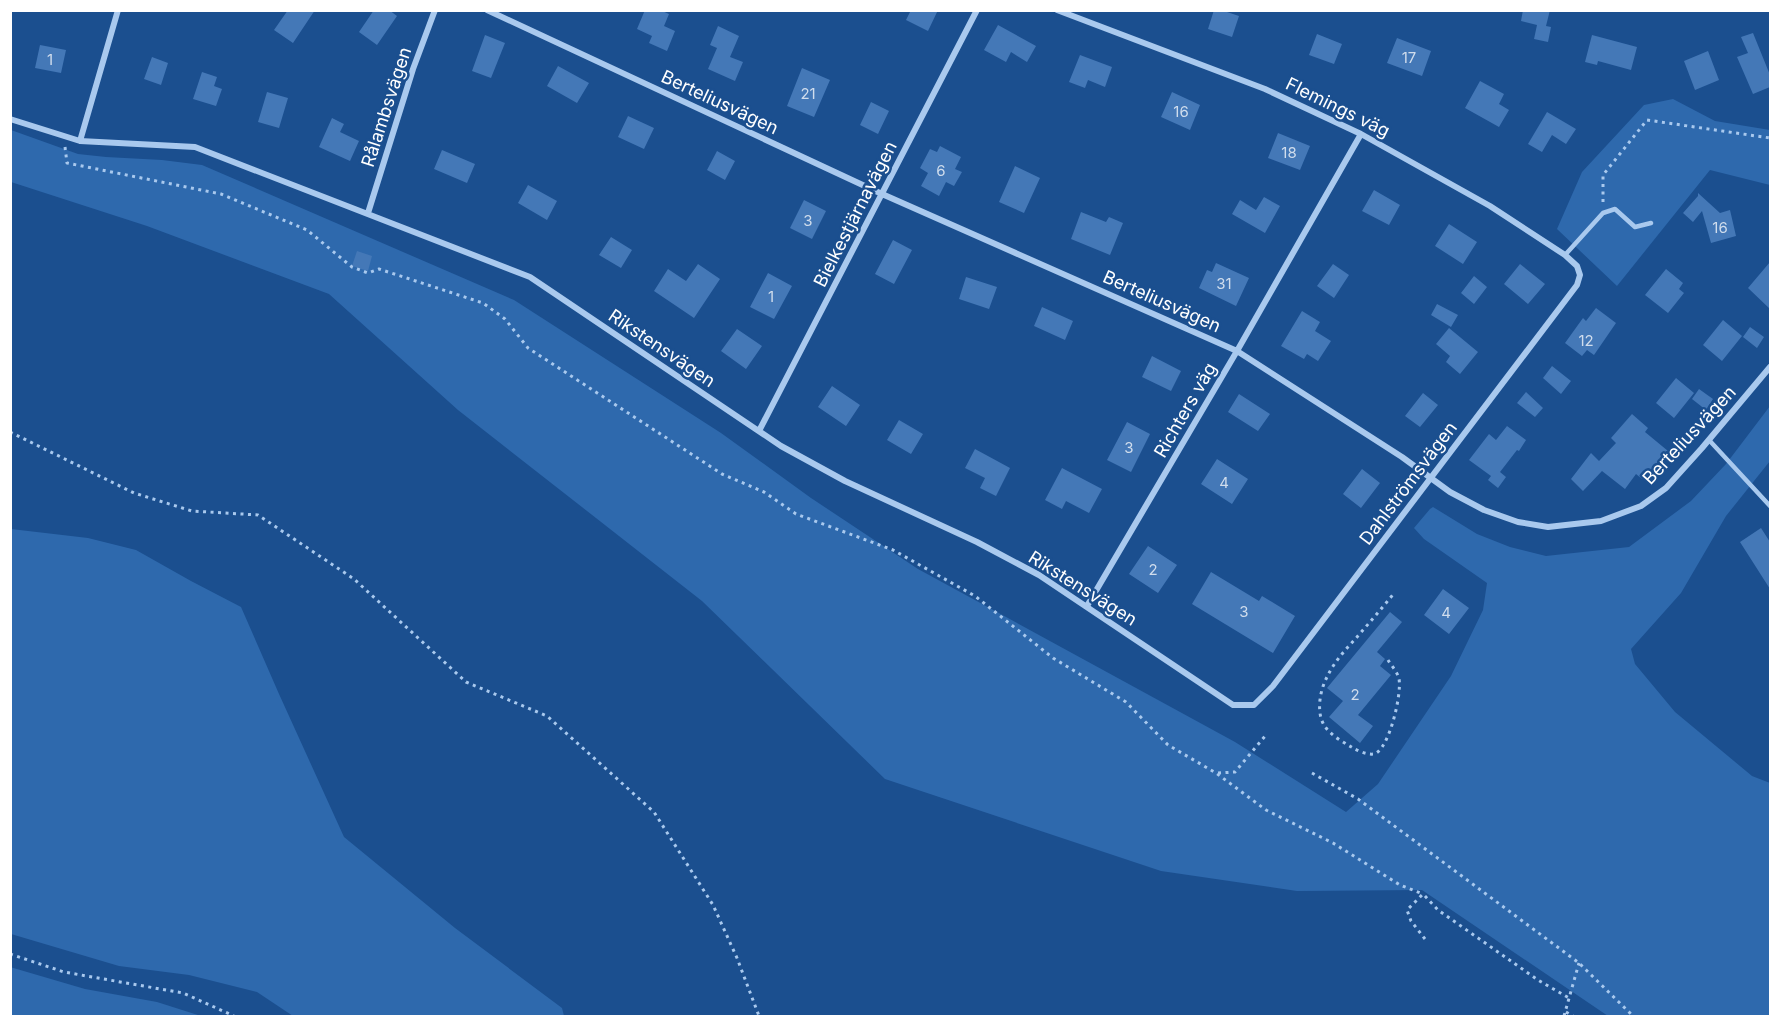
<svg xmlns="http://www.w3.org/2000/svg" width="1781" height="1027" font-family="Inter,sans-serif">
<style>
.green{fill:#2e69ad}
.building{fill:#4478b7}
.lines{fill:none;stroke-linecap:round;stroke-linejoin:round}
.path{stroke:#a9c9ee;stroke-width:3;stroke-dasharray:3 4.5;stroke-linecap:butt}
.service{stroke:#a9c9ee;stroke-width:4.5}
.minor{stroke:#a9c9ee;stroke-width:6}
.labels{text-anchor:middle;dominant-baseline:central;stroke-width:5;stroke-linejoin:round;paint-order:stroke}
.number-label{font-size:15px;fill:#d0dded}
.street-label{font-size:18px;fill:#fff;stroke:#1b4f8f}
</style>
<rect width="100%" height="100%" fill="#1b4f8f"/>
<path class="green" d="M1673 99 1715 121 1770 130V185L1710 170 1617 286 1557 229 1582 172 1644 105Z
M11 130 78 154 106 157 162 160 202 165 514 300 721 433 811 498 918 569 1235 742 1346 812 1378 784 1451 676 1483 610 1487 583 1424 539 1414 528 1430 509 1433 507 1477 534 1510 547 1546 556 1629 547 1691 501 1726 464 1770 406V461L1726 516 1681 593 1631 649 1635 664 1675 712 1752 776 1770 783V1016H1608L1422 890 1297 891 1161 871 885 779 702 601 458 410 329 294 147 226 11 182Z
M11 529 88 538 136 550 191 581 241 607 279 694 344 837 455 928 562 1008 564 1016H293L257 992 189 975 119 966 11 934Z
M10 967 85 989 157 1002 201 1016H11Z"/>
<path class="building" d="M288 10H315L293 43 274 30Z
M374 10H389L397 16 377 45 359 32Z
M645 10H660L669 14 664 26 675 31 667 51 649 43 652 36 637 29Z
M911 10H938L928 31 906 20Z
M1214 10H1221L1239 16 1232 37 1208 29Z
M1523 10H1550L1546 26 1551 27 1548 42 1534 39 1537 25 1521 21Z
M998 25 1036 46 1027 62 1011 52 1006 62 984 50Z
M718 26 739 36 730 57 743 62 735 81 708 69 717 48 710 45Z
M1753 33 1770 75V87L1753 94 1737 57 1748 53 1741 37Z
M1317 34 1342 44 1334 64 1309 55Z
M485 35 505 43 491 78 472 71Z
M1592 35 1637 47 1631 70 1598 61 1597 65 1585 62Z
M1397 38 1431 51 1422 76 1387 63Z
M40 45 66 50 61 73 35 68Z
M1708 51 1719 80 1695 90 1684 61Z
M1080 55 1112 67 1105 87 1088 80 1085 88 1069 82Z
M152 57 168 63 161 85 144 79Z
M558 66 589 83 577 103 547 86Z
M802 68 830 80 814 117 787 106Z
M202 72 217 77 214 86 222 89 216 106 193 99Z
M1480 81 1504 94 1499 104 1509 110 1499 127 1465 108Z
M267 92 288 98 279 128 258 122Z
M1172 92 1200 105 1190 130 1161 117Z
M871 102 889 111 878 134 860 125Z
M1547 112 1576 129 1566 144 1552 135 1542 152 1528 144Z
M628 116 654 128 644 149 618 137Z
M332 118 344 124 340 132 359 141 350 161 319 147Z
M1278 133 1310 146 1300 170 1268 158Z
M940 146 961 157 955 169 962 172 954 186 946 182 939 196 921 186 928 173 920 168 930 149 937 152Z
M442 150 475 164 467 183 434 169Z
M717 151 735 161 725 180 707 170Z
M1015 166 1040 178 1024 213 999 202Z
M528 185 557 201 547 220 518 203Z
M1374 190 1400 205 1389 225 1362 211Z
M1698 193 1720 213 1730 210 1736 236 1711 243 1702 211 1693 222 1683 213 1698 196Z
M1264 197 1280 206 1265 233 1232 214 1240 200 1256 210Z
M804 200 826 211 812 239 790 228Z
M1081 212 1106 222 1109 217 1123 223 1110 255 1071 239Z
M1449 224 1477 242 1463 264 1435 246Z
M611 237 632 250 621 268 599 255Z
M893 240 912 250 894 284 875 274Z
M357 251 372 256 368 271 352 266Z
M1770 262V309L1748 288Z
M1216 263 1249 278 1236 306 1199 288 1207 270 1212 272Z
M698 264 720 279 694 318 654 291 668 269 686 281Z
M1333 264 1349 275 1334 298 1317 286Z
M1520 264 1545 284 1528 304 1504 284Z
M1666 269 1683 283 1679 289 1684 293 1668 313 1645 295Z
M768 273 792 286 774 319 750 307Z
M1474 276 1487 287 1474 304 1461 293Z
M966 277 997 287 989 309 959 299Z
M1437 304 1458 315 1451 327 1431 315Z
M1042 307 1073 321 1065 340 1034 326Z
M1596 308 1616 323 1594 355 1587 350 1582 356 1565 343 1583 318 1586 321Z
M1302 311 1320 322 1315 331 1331 341 1318 361 1307 354 1304 359 1281 346Z
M1723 320 1742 336 1722 361 1703 345Z
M1750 327 1764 337 1757 348 1743 337Z
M1449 328 1478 352 1460 374 1446 362 1450 356 1436 344Z
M737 329 762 346 746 369 721 351Z
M1152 356 1181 371 1171 391 1142 377Z
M1552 366 1571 381 1561 394 1543 378Z
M1676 378 1694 393 1674 418 1656 403Z
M832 386 860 405 846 426 818 407Z
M1699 389 1713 399 1706 410 1692 399Z
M1526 392 1543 408 1535 417 1517 403Z
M1423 393 1438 405 1420 427 1405 416Z
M1239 394 1270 414 1258 431 1228 412Z
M1632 414 1648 428 1645 432 1668 451 1642 479 1636 474 1625 489 1602 471 1583 491 1571 479 1591 453 1599 461 1616 443 1611 438Z
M899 420 923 434 911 454 887 440Z
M1127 422 1150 434 1131 472 1107 460Z
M1507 426 1526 440 1519 451 1517 450 1500 472 1506 477 1498 488 1488 480 1491 476 1469 460 1489 434 1496 440Z
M975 449 1010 468 996 496 980 488 985 478 965 468Z
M1217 459 1248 479 1232 504 1201 484Z
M1062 468 1102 489 1089 513 1066 501 1062 509 1045 500Z
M1362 469 1380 483 1361 508 1343 494Z
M1761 528 1770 542V589L1740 542Z
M1148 546 1177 565 1158 593 1129 574Z
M1211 572 1259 601 1262 596 1295 616 1273 653 1192 604Z
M1443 589 1469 608 1449 634 1424 615Z
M1390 612 1402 622 1377 652 1385 659 1380 666 1391 675 1358 715 1373 726 1360 743 1329 717 1343 701 1327 688Z"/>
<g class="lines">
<path class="path" d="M65 147 67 163 221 194 307 230 352 267 368 273 379 269 483 303 505 319 528 348 722 474 764 492 796 514 893 550 975 596 1053 658 1126 702 1168 745 1216 773 1266 810 1333 843 1400 885 1423 894
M1603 202V175L1647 120 1770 138
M10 432 134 493 192 511 258 515 354 579 466 682 547 716 654 812 713 905 737 958 759 1016
M1388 660C1391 665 1398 673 1399 679 1402 694 1389 750 1374 754 1367 755 1359 751 1353 748 1343 742 1330 735 1324 725 1316 712 1320 690 1327 677 1334 662 1346 649 1357 637 1370 622 1383 607 1395 592
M1218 773 1235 772 1266 735
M1312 773 1358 799 1579 963 1633 1016
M1425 939 1411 921 1407 910 1423 894 1438 910 1538 980 1569 998
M10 954 64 972 183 993 234 1016
M1566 1012 1573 1016
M1564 1016 1579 963"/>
<path class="service" d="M1565 255 1603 213 1615 209 1635 227 1651 223
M1709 440 1770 506"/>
<path class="minor" d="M487 10 882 194 1237 351 1402 457 1450 492 1484 510 1518 522 1548 527 1601 521 1641 506 1666 488 1702 448 1770 367
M10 119 80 141 195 147 530 277 781 446 845 481 977 542 1039 575 1233 705H1254L1273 686 1577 285 1580 275 1577 266 1565 255 1490 206 1361 134 1265 89 1057 10
M80 141 118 10
M368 213 413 69 435 10
M759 431 977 10
M1087 606 1237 351 1361 134"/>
</g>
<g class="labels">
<g class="number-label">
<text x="1409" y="57">17</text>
<text x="50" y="59">1</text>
<text x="808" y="93">21</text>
<text x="1181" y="111">16</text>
<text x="1289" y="152">18</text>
<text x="941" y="170">6</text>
<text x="808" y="220">3</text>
<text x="1720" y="227">16</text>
<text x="1224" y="283">31</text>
<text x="771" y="296">1</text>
<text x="1586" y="340">12</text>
<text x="1129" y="447">3</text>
<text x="1224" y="482">4</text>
<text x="1153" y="569">2</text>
<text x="1244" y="611">3</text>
<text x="1446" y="612">4</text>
<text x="1355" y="694">2</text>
</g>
<g class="street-label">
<text transform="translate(720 102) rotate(25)">Berteliusvägen</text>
<text transform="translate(386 107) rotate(-72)">Rålambsvägen</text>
<text transform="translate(1338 107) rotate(26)">Flemings väg</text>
<text transform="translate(855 214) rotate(-63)">Bielkestjärnavägen</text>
<text transform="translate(1162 301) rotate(24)">Berteliusvägen</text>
<text transform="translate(662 348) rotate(34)">Rikstensvägen</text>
<text transform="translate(1185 410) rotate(-60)">Richters väg</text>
<text transform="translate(1689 435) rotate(-47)">Berteliusvägen</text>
<text transform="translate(1408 483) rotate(-53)">Dahlströmsvägen</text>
<text transform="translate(1083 588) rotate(32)">Rikstensvägen</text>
</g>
</g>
<rect width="1781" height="1027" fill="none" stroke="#ffffff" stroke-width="24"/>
</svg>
